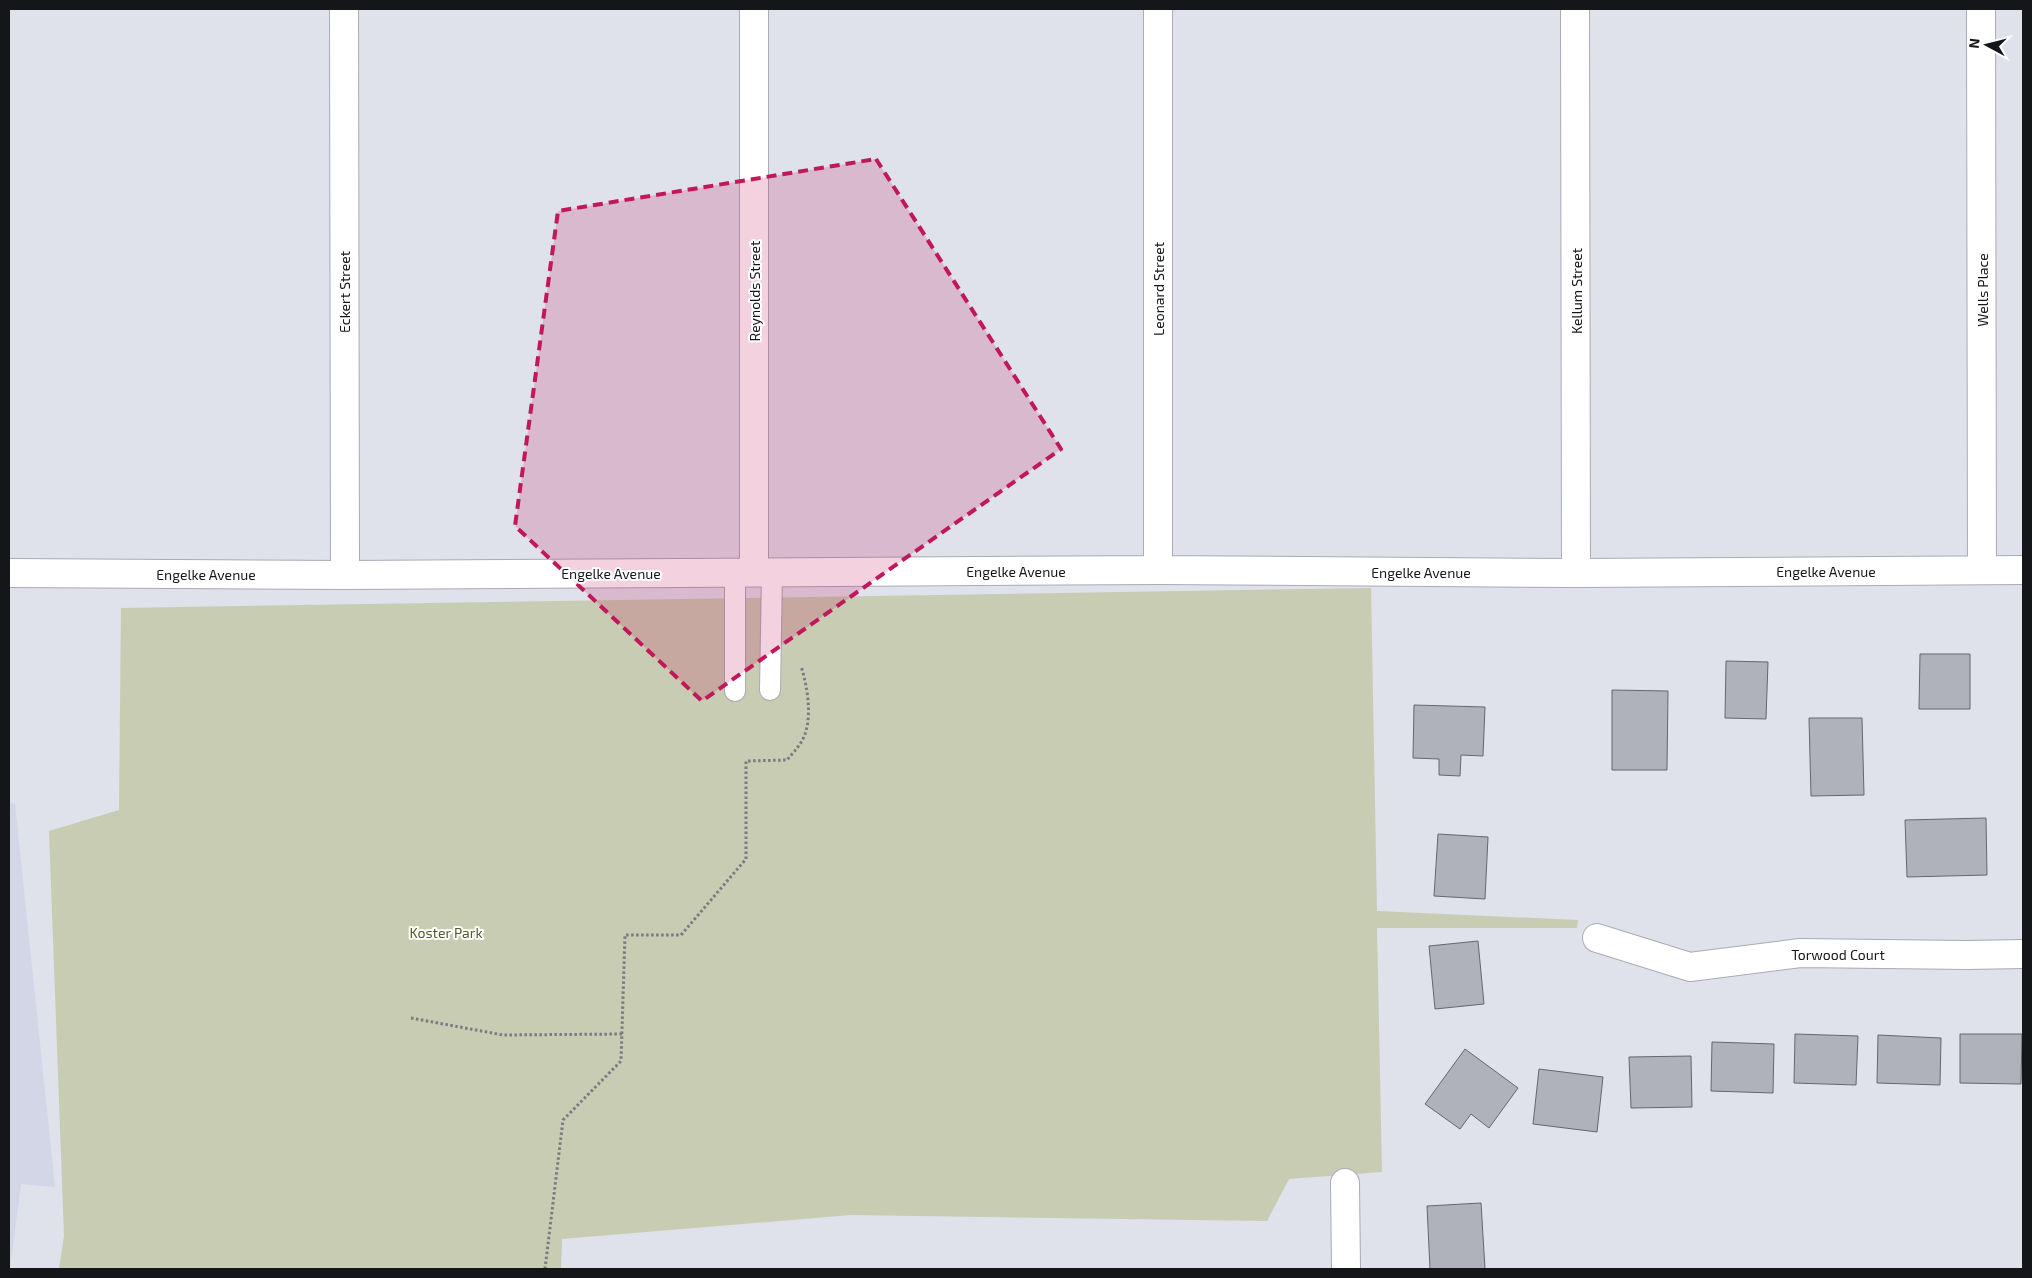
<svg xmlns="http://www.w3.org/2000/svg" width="2032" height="1278" font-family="'Exo 2',sans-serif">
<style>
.built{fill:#d2d6e7}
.green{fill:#c7ccb2}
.building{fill:#afb1bb;stroke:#656770}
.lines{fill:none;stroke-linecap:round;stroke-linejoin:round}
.lane-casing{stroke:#a9abb5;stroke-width:22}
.street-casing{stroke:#a9abb5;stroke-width:30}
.path{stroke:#797b81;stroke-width:3;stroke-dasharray:2.5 2.5;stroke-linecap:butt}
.lane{stroke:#fff;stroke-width:20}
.street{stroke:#fff;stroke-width:28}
.marked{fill:#c2185b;fill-opacity:0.2;stroke:#c2185b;stroke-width:4;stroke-dasharray:10 6;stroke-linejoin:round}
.labels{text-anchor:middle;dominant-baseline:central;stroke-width:4;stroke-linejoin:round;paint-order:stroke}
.street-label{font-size:14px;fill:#151619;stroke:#fff}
.park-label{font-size:14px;fill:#535b2a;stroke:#fff}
</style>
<rect width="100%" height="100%" fill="#dfe1eb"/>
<path class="built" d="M9 803 15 804 55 1187 21 1184 10 1269Z"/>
<path class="green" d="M1371 588 1377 911 1578 920 1577 928H1377L1382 1172 1289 1179 1267 1221 851 1215 562 1239 561 1269H59L64 1236 49 831 119 810 121 608Z"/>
<path class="building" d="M1920 654H1970V709H1919Z
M1726 661 1768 662 1766 719 1725 718Z
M1612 690 1668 691 1667 770H1612Z
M1414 705 1485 707 1483 756 1461 755 1460 776 1439 775V759L1413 758Z
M1809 718H1862L1864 795 1811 796Z
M1986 818 1987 875 1907 877 1905 820Z
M1438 834 1488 837 1485 899 1434 896Z
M1478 941 1484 1004 1435 1009 1429 946Z
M1795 1034 1858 1036 1856 1085 1794 1083Z
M1960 1034H2022L2021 1084 1960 1083Z
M1878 1035 1941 1038 1940 1085 1877 1083Z
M1712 1042 1774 1044 1773 1093 1711 1091Z
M1465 1049 1518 1088 1489 1128 1471 1114 1460 1129 1425 1104Z
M1691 1056 1692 1107 1631 1108 1629 1057Z
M1539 1069 1603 1077 1597 1132 1533 1124Z
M1481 1203 1485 1269H1430L1427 1206Z"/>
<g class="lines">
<defs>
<path id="lane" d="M770 690 772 572
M735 691V572"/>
<path id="street" d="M344 9 345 575
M1158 9V570
M1575 9 1576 573
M1981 9 1982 570
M754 572V9
M9 573 345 575 1158 570 1576 573 2023 570
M1597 938 1690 967 1800 953 1967 955 2023 954
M1345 1183 1346 1269"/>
</defs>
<use href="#lane" class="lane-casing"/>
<use href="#street" class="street-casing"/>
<path class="path" d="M411 1018 503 1035 622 1034
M545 1269 563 1120 621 1061 625 935H681L746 859V761L787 760C791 755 796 750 800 744 814 724 808 688 801 666"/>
<use href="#lane" class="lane"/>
<use href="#street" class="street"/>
</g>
<path class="marked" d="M876 159 1061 449 702 701 515 526 558 211Z"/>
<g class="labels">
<g class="street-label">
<text transform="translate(1158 289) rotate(-90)">Leonard Street</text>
<text transform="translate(1982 290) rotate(-90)">Wells Place</text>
<text transform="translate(754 291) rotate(-90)">Reynolds Street</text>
<text transform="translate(1576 291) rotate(-90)">Kellum Street</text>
<text transform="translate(344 292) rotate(-90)">Eckert Street</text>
<text x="1016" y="571">Engelke Avenue</text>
<text x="1826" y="571">Engelke Avenue</text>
<text x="1421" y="572">Engelke Avenue</text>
<text x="611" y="573">Engelke Avenue</text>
<text x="206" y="574">Engelke Avenue</text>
<text x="1838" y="954">Torwood Court</text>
</g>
<g class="park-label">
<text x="446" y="932">Koster Park</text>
</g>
</g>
<rect width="2032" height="1278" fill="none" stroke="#151619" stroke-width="20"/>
<g transform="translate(1987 45) rotate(277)" stroke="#ffffff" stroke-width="4" paint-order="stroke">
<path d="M0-4L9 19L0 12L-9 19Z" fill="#151619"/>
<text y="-8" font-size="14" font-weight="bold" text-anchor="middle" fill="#151619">N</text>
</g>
</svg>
